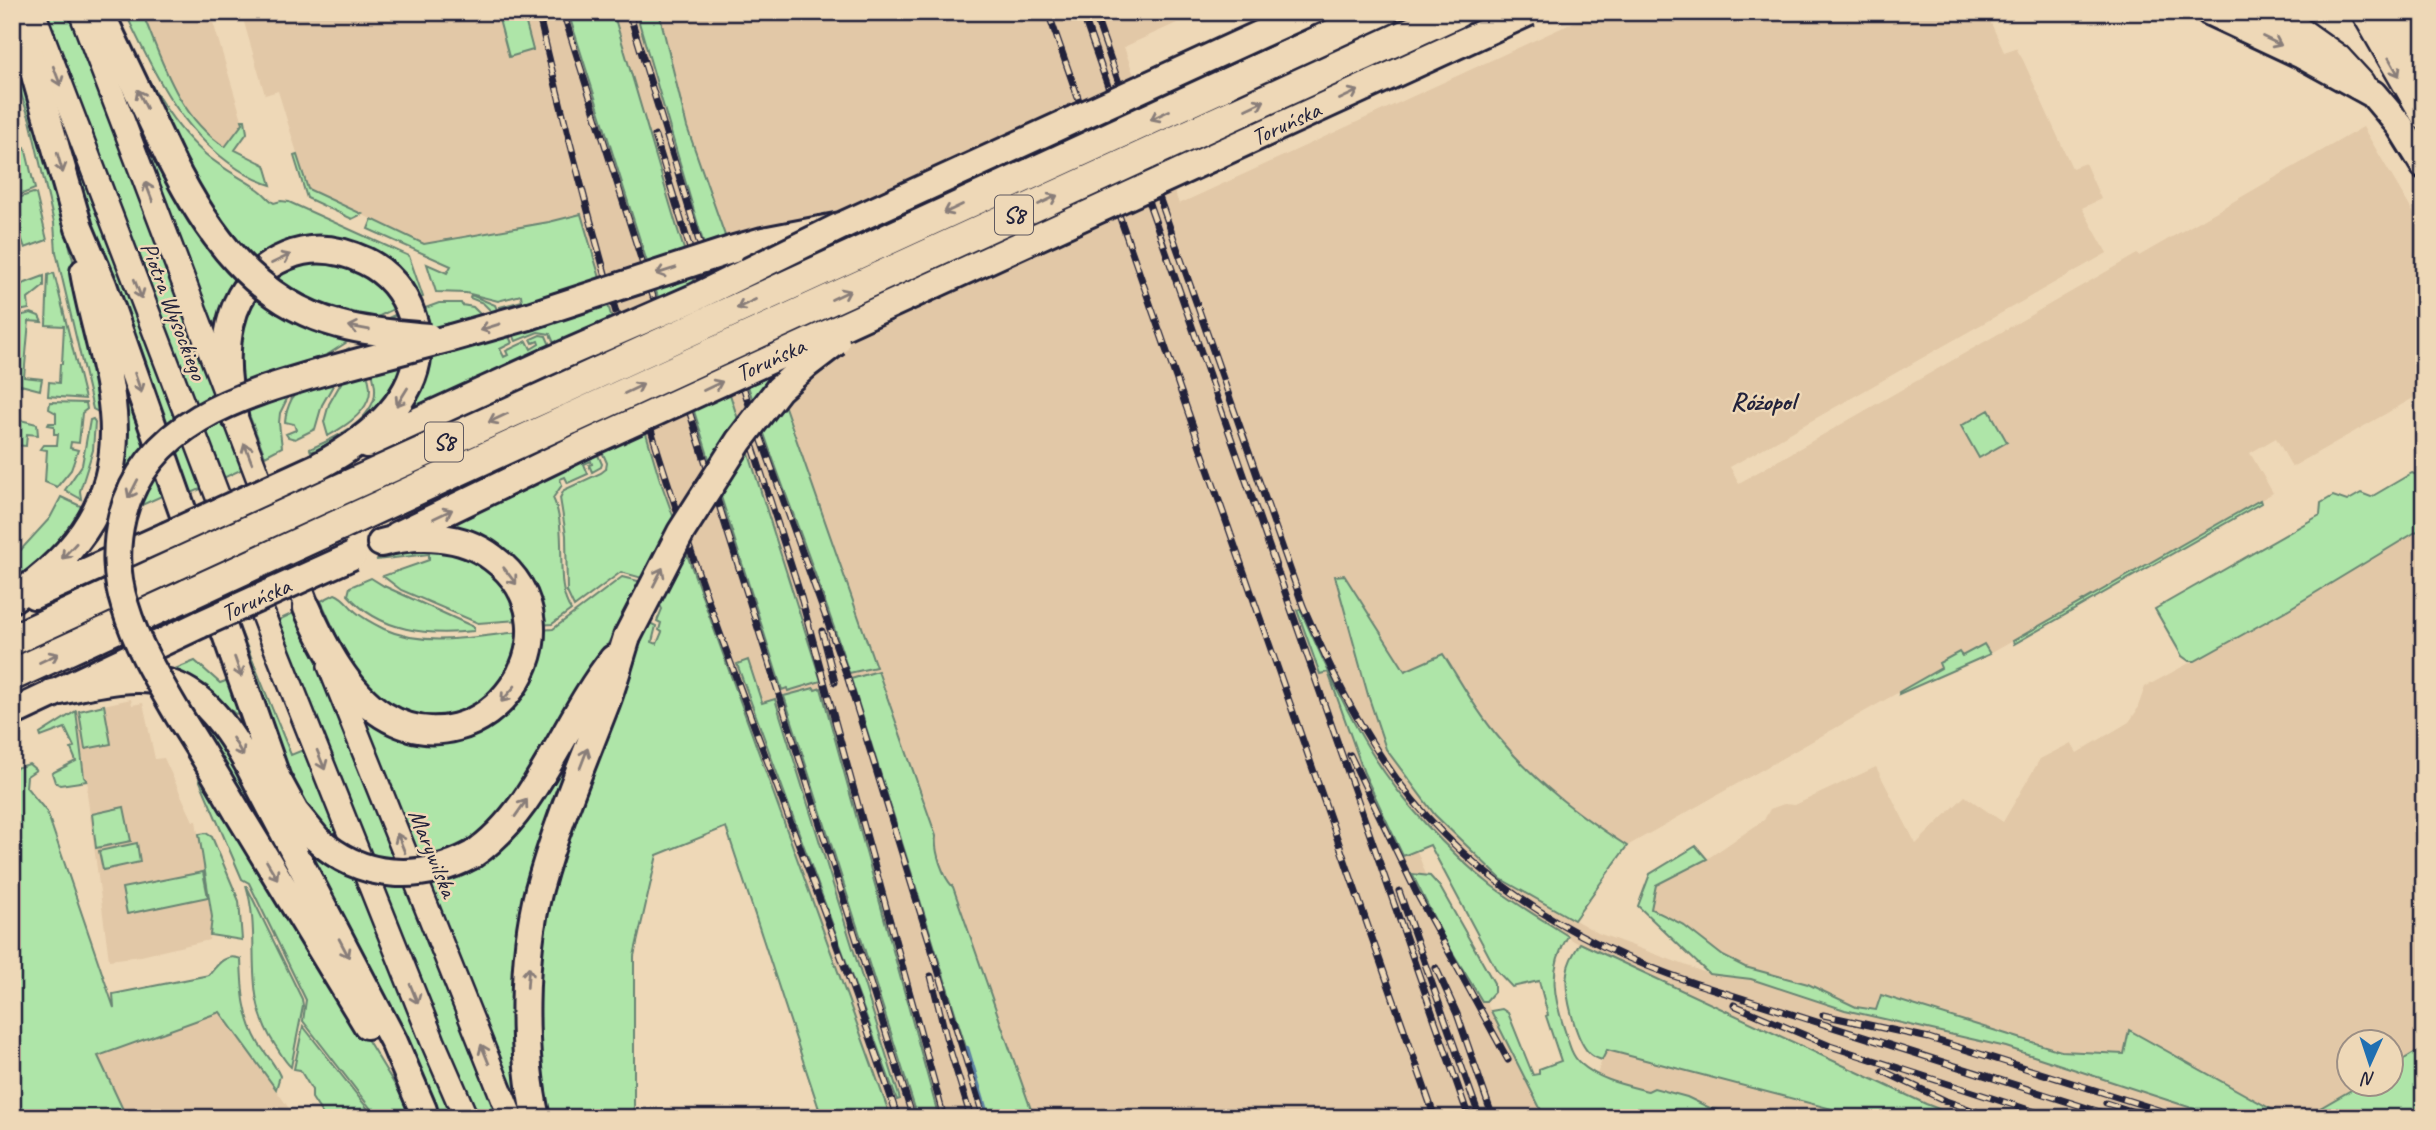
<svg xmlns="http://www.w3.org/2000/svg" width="2436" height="1130" font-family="Caveat,sans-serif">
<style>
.built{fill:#e2c8a7}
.green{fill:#aee5a8;stroke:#688472;stroke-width:2}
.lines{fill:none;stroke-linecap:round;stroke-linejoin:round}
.stream{stroke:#5d81a1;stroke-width:4.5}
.secondary-casing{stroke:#22223b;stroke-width:28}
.primary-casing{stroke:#22223b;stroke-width:32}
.motorway-casing{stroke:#22223b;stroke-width:35}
.secondary{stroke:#eed8b7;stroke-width:23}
.primary{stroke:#eed8b7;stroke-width:26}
.motorway{stroke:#eed8b7;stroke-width:30}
.rail-casing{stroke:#22223b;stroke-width:7}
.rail{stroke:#eed8b7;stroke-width:4.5;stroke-dasharray:13;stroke-linecap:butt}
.primary-bridge-casing{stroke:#22223b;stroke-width:32;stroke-linecap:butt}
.motorway-bridge-casing{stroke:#22223b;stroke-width:35;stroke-linecap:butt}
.primary-bridge{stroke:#eed8b7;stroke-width:26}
.motorway-bridge{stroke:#eed8b7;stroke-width:30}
.oneway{stroke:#887d79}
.labels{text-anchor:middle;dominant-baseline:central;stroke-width:5;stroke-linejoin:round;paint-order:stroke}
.shield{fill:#eed8b7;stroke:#5f5960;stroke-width:2}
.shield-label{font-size:23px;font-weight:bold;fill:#22223b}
.street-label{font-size:24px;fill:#22223b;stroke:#eed8b7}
.neighbourhood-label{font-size:26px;font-weight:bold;fill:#22223b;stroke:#eed8b7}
</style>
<rect width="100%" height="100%" fill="#eed8b7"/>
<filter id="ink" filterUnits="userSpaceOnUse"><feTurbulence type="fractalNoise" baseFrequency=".0143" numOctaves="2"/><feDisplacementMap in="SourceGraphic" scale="14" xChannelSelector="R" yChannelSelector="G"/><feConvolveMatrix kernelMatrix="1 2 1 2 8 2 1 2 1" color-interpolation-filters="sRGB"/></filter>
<g filter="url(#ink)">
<path class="built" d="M142 12H210L243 123 225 147 205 132 187 111 170 80Z
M241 12H1201L1124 47 1179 204 1596 12H1986L2004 52 2016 48 2023 60 2072 168 2085 163 2101 199 2082 208 2107 253 1730 467 1739 483 2137 254 2139 256 2363 127 2424 231V392L2292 467 2276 438 2250 453 2273 493 1990 654 1984 644 1627 846 1576 813 1538 780 1498 738 1443 654 1405 671 1344 575 1335 577 1368 695 1386 749 1501 879 1598 933 1709 974 1751 979 1845 1010 2006 1047 2222 1118H1962L1937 1110 1584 947 1489 889 1426 829 1417 851 1443 919 1538 1102 1596 1077 1606 1049 1866 1118H821L729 835 549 223 424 244 308 189 278 91 265 95Z
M2424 527V1047L2391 1067 2390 1042H2348V1084L2360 1085 2303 1118H2287L2129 1031 2124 1054 2061 1051 1881 995 1876 1010 1856 1007 1808 984 1745 967 1723 956 1682 924 1651 909 1656 885 1707 859 1764 820 1770 809 1784 804 1795 805 1876 767 1916 844 1965 796 2003 822 2040 759 2071 743 2077 753 2129 722 2136 712 2145 687 2287 610Z
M131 699 132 705 143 703 155 759 164 758 193 821H196L212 917 209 940 141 956 109 960 87 793 88 786 85 777 76 711Z
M220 1012 296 1118H127L98 1056Z"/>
<path class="green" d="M41 12H72L245 468 219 480Z
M92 12 242 281 219 346Z
M107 12H116C139 62 162 116 204 153 221 168 240 177 258 189 264 193 268 199 274 203L281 201 289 202 409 256 423 297 416 300 369 256 256 268 215 221Z
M125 12H142C162 61 178 117 225 147L243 123 242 120H245L247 133 235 150 265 165 271 185C257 181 240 171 228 162 177 124 152 69 125 12Z
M497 12H523L533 50 509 57Z
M568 12H613L675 221 821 681 788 691 787 688 782 690Z
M636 12H659L687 127 876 667 849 673C825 597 796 523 769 448 719 305 679 158 636 12Z
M12 25 53 175 80 290 100 387 102 437 100 413 93 409 56 252 54 223 30 120 12 68Z
M36 42 205 487 185 496 105 269Z
M21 146 25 147 35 189 12 198V149Z
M297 155 308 189 362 214 352 219 307 198 294 156Z
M33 193 36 194 47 240 25 248 12 212V200Z
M581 214 659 477 891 1118H822L726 827 657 855 634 956V1118H547L534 1020 545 904 639 643 648 622 656 626 652 642 657 644 662 632 659 630 661 623 657 621 662 609 646 579 621 572 574 607 567 592 566 535 560 498 564 490 601 473 606 469 607 463 550 334 538 332 516 341 500 307 522 301 521 295 498 301 466 293 436 292 427 264 447 273 451 266 368 229 372 219 424 244 549 222Z
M305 259 361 266 398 307 371 320 355 337 313 364 291 391 280 413 279 423 282 447 265 456 243 399 233 351 259 284Z
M54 273 85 399 48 396 49 382 59 383 60 364H62L64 326 46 325 48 275Z
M44 276V286L28 299 29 309 14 312 12 288Z
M94 278 164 495 131 510 116 506Z
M471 295 495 305 512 343 500 349 504 357 508 355 506 351 527 341 531 349 539 344 538 341 533 343 531 339 540 335 546 336 602 464 601 467 592 472 589 465 592 464 591 461 584 464 588 474 568 483 565 477 560 479 562 485 553 498C569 531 553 585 571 610L552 624 539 625 531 592 426 531 588 455 542 351 442 399 399 414 420 310 439 303H461L462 305 473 307 484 318 493 313 483 303 470 298Z
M31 313 39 316 42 322 29 321 24 377 42 379 40 390 17 384 12 378 15 317Z
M397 314C376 329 360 345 367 373 369 382 372 390 368 400 362 416 342 428 328 436L324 422 329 404 375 324Z
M405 316 407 322 399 389 346 436 311 452 310 449C332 439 366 425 374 399 377 388 373 378 371 367 367 343 385 326 405 316Z
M349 348 352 352 322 405 315 429 295 439 288 437 286 434 296 430 294 424 285 422C288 386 322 365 349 348Z
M50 402 86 403 87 409 82 413 79 443 71 442 70 448 78 450 71 470 57 487 45 482 47 450 40 449 43 445H57L58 434H54V426L48 425 49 423H56V413L49 409Z
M1989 410 2007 442 1979 458 1961 426Z
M12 418 37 424 38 435 27 434 26 446 13 445Z
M93 419 95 422 93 450 80 491 81 499 65 490 82 465 90 420Z
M2412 473 2424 478V527L2287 610 2195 661H2189L2182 656 2155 609 2320 515 2321 503 2333 496 2347 501 2361 493 2371 497Z
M61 497 89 510 70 538 12 584V562L17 554 50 518Z
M2260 500 2261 503 2014 644 2013 641Z
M419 548 465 552 504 579 519 620 478 623 401 590 383 576 429 560V554L376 560Z
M1344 575 1405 671 1443 654C1461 682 1478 714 1500 739 1537 784 1579 815 1627 846L1574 920 1501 879 1435 815 1386 749 1368 695 1335 576Z
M622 577 642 582 604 651 475 863 609 673 545 845 531 1118H520L354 700 463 733 540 630 553 629Z
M371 578 384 586 474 627V631C428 636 380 632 348 595L350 587Z
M335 594C344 597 349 606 356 612 364 619 374 624 384 629 426 648 476 636 521 632V642L497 695 437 721 379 701 348 661 321 601Z
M1300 609C1322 657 1343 707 1371 752 1402 802 1446 850 1492 886 1516 904 1543 920 1568 936 1547 969 1554 999 1566 1034 1569 1044 1572 1056 1580 1063 1599 1080 1624 1085 1648 1091L1654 1088 1687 1097 1712 1109 1764 1118H1545L1491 1011 1502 1009 1508 1013 1533 1075 1539 1074V1069L1561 1061 1546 1016 1548 1015 1539 981 1512 987 1497 971 1430 845 1403 856 1364 773 1328 672 1320 674 1297 610Z
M300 610 503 1118H474L274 622Z
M241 632 291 755 303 750 315 769 459 1118H440L244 743 216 699 236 720 241 718 239 713 235 714 207 686 175 669 195 661 220 683 231 679 303 811 234 635Z
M1984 644 1990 654 1899 694V692L1941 668 1939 663 1959 652 1962 656Z
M748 660 762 703 775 699 900 1099 897 1100 737 664Z
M878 671 936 836C934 851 943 877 953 887L1034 1118H988L851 679Z
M814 688 815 690 821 688 939 1118H918L784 696Z
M180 697 217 727 356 988Z
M104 705 111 744 85 749 79 711Z
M76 711 84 777 87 781 60 785 55 782 52 773 76 761 71 749 74 747 65 728 41 737 40 734Z
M29 764 36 770 27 776 26 787 47 812 114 1008 113 994 209 975C218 964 225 953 241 959 242 989 243 1017 259 1044 266 1054 275 1064 280 1076L276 1089 220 1012 98 1056 127 1118H12V769Z
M204 776 231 815 415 1118H378L303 1021 306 1000 249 883 242 879 199 779Z
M124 807 131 841 96 848 92 814Z
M206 833 212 837 239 901 242 940 210 935 212 917 199 834Z
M137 843 140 862 103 870 99 851Z
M1696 846 1707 859 1656 885 1651 909 1682 924 1723 956 1745 967 1808 984 1856 1007 1876 1010 1881 995 2061 1051 2124 1054 2129 1030 2287 1118H2222L2006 1047 1845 1010 1751 979 1709 974 1638 906 1650 874Z
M203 872 208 897 127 914 122 888Z
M1412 874 1430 876 1440 887 1494 983V992L1486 1001H1482L1445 940Z
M246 885 302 999 303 1006 291 1067C284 1061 280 1052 275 1045 240 992 263 942 246 885Z
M1580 943 1926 1104 1962 1118H1866L1607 1050 1602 1060C1597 1058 1592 1057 1588 1052 1575 1037 1564 992 1567 973 1568 962 1574 953 1580 943Z
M303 1026 375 1118H325L312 1098V1090L300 1070 294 1069Z
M2424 1047V1118H2303L2360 1085 2390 1084 2391 1067Z"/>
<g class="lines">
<path class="stream" d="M967 1048 988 1118"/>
<defs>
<path id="secondary" d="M33 12 268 628 433 1042 466 1118
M81 12 314 624
M2363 12 2424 118
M2412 12 2424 34
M330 666 511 1118"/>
<path id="primary" d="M21 12 26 44 79 228 103 285 277 779 295 812 317 839
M100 12 171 161
M2210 12 2302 55 2373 94 2400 126 2424 165
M731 250 763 241 841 226 1077 118
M451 338 529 316
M234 416C220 356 221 283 287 256 313 245 340 249 365 261 388 272 404 292 412 316 437 387 373 437 317 467
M367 444 547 362
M398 535 584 445
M34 595 166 536
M12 599C79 554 121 497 113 413 109 365 92 319 84 272
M307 608C324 646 347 692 383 715 485 778 589 630 493 558 462 534 418 533 381 543
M52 693C154 669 193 666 248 764L394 1042 423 1110
M12 713 201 624
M237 811 367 1025
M472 855C537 812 564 720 613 659
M536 1118C521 1052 522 955 539 889 556 826 582 765 606 703 614 682 620 659 627 637"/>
<path id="motorway" d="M2270 12 2336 59 2359 84
M2386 12 2424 83
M1222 86 1383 12
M328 495 560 390
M339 525 572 418
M12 640 177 564
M12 675 189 594"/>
</defs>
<use href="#secondary" class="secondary-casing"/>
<use href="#primary" class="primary-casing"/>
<use href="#motorway" class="motorway-casing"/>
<use href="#secondary" class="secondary"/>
<use href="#primary" class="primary"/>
<use href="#motorway" class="motorway"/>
<defs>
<path id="rail" d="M538 12C573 160 612 307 658 452 729 677 823 894 898 1118
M563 12 913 1118
M629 12 748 402 847 676 984 1118
M1048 12 1435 1118
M1082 12 1469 1118
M1094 12 1303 606C1326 659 1351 713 1384 761 1457 871 1570 942 1694 983L2119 1118
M655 136 705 297
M753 447 799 590 944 1118
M822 631 835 682
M1350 755 1417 894 1508 1060
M1399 891 1480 1118
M1436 968 1457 1014 1493 1118
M931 976 946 1037 971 1118
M1734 1005 1830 1046 2054 1118
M1823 1015 1929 1038 2184 1118
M1883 1071 1946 1101 1994 1118
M2106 1103 2153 1118"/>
</defs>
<use href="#rail" class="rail-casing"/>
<use href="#rail" class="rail"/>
<defs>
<g id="primary-bridge">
<path d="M1077 118 1309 12"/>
<path d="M171 161C207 233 255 302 338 324 367 332 398 334 428 337"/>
<path d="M529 316 731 250"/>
<path d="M547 362 694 298 841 226"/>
<path id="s1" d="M584 445 1529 12"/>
<path d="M166 536 317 467"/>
<path id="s2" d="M201 624 352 556"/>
<path d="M627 637 681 532 739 441 779 389 806 365 836 342"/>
<path d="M237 811C218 779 199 747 179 716 158 680 137 646 125 606 116 578 115 546 122 517 147 422 239 396 322 372 365 360 408 349 451 338"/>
<path d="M317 839C361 880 421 882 472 855"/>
</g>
<path id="motorway-bridge" d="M560 390 1222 86
M572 418 1457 12
M177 564 328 495
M189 594 339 525"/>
</defs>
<use href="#primary-bridge" class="primary-bridge-casing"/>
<use href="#motorway-bridge" class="motorway-bridge-casing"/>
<use href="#primary-bridge" class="primary-bridge"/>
<use href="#motorway-bridge" class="motorway-bridge"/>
</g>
<defs><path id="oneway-shaft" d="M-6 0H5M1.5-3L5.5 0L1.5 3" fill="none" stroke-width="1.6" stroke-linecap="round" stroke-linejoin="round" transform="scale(1.75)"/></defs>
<g class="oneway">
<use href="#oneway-shaft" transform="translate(2272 41) rotate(25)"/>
<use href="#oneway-shaft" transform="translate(2394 67) rotate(60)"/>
<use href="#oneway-shaft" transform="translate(57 76) rotate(69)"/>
<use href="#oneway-shaft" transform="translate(1349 95) rotate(-25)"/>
<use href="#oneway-shaft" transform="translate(142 99) rotate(-116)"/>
<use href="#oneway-shaft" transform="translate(1255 105) rotate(-25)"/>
<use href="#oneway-shaft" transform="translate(1160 115) rotate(155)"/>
<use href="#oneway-shaft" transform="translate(60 163) rotate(74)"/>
<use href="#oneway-shaft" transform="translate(149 192) rotate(-111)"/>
<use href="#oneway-shaft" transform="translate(1048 200) rotate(-25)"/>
<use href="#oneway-shaft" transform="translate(953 209) rotate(155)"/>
<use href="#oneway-shaft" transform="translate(281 259) rotate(-26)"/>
<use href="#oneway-shaft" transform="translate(666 271) rotate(162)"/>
<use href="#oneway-shaft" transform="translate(138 289) rotate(69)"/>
<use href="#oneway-shaft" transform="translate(841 295) rotate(-25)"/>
<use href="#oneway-shaft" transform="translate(746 304) rotate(155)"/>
<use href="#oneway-shaft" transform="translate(490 327) rotate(163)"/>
<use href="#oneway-shaft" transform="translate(359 328) rotate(-170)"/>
<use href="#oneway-shaft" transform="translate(138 383) rotate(71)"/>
<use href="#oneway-shaft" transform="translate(713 386) rotate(-25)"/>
<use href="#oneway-shaft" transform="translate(634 389) rotate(-25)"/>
<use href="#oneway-shaft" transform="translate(402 397) rotate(122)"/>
<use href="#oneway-shaft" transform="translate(498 418) rotate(155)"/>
<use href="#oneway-shaft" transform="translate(248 453) rotate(-111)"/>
<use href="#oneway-shaft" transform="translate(133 489) rotate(117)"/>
<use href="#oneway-shaft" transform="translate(443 514) rotate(-26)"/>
<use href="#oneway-shaft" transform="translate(69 551) rotate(133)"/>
<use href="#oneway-shaft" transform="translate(510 576) rotate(53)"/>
<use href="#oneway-shaft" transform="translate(658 577) rotate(-63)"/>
<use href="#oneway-shaft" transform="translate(49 658) rotate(-25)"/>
<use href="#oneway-shaft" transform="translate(238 667) rotate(71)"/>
<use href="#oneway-shaft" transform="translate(508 694) rotate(131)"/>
<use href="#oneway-shaft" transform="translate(238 747) rotate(59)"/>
<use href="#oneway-shaft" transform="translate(584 758) rotate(-69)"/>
<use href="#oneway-shaft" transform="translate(321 760) rotate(68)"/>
<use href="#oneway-shaft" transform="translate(521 808) rotate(-55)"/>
<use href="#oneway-shaft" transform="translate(401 843) rotate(-112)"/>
<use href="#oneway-shaft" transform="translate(272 870) rotate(59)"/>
<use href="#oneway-shaft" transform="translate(344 948) rotate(62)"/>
<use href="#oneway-shaft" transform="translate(528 977) rotate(-86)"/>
<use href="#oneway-shaft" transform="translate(414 994) rotate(68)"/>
<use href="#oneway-shaft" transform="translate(485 1054) rotate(-112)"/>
</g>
</g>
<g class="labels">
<g class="shield">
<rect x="995" y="195.5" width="38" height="39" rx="5"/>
<rect x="425" y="422.5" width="38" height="39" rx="5"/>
</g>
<g class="shield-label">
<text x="1014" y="215">S8</text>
<text x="444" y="442">S8</text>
</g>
<g class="street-label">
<text stroke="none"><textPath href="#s1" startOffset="772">Toruńska</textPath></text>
<text transform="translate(174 311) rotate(69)">Piotra Wysockiego</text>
<text stroke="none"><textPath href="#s1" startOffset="205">Toruńska</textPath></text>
<text stroke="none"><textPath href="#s2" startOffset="60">Toruńska</textPath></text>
<text transform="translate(433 853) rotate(68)">Marywilska</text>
</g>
<g class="neighbourhood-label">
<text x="1763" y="401">Różopol</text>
</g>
</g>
<rect width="2436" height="1130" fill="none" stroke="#eed8b7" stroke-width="42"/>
<rect x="21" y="21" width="2394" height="1088" fill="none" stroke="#22223b" stroke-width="2.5" filter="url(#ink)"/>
<g transform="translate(2370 1063) rotate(183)"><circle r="33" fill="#eed8b7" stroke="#9c8f85" stroke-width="2"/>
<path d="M0-5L12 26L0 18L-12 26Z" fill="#1f6fb2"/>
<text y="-10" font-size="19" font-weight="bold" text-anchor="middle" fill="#22223b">N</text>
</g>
</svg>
